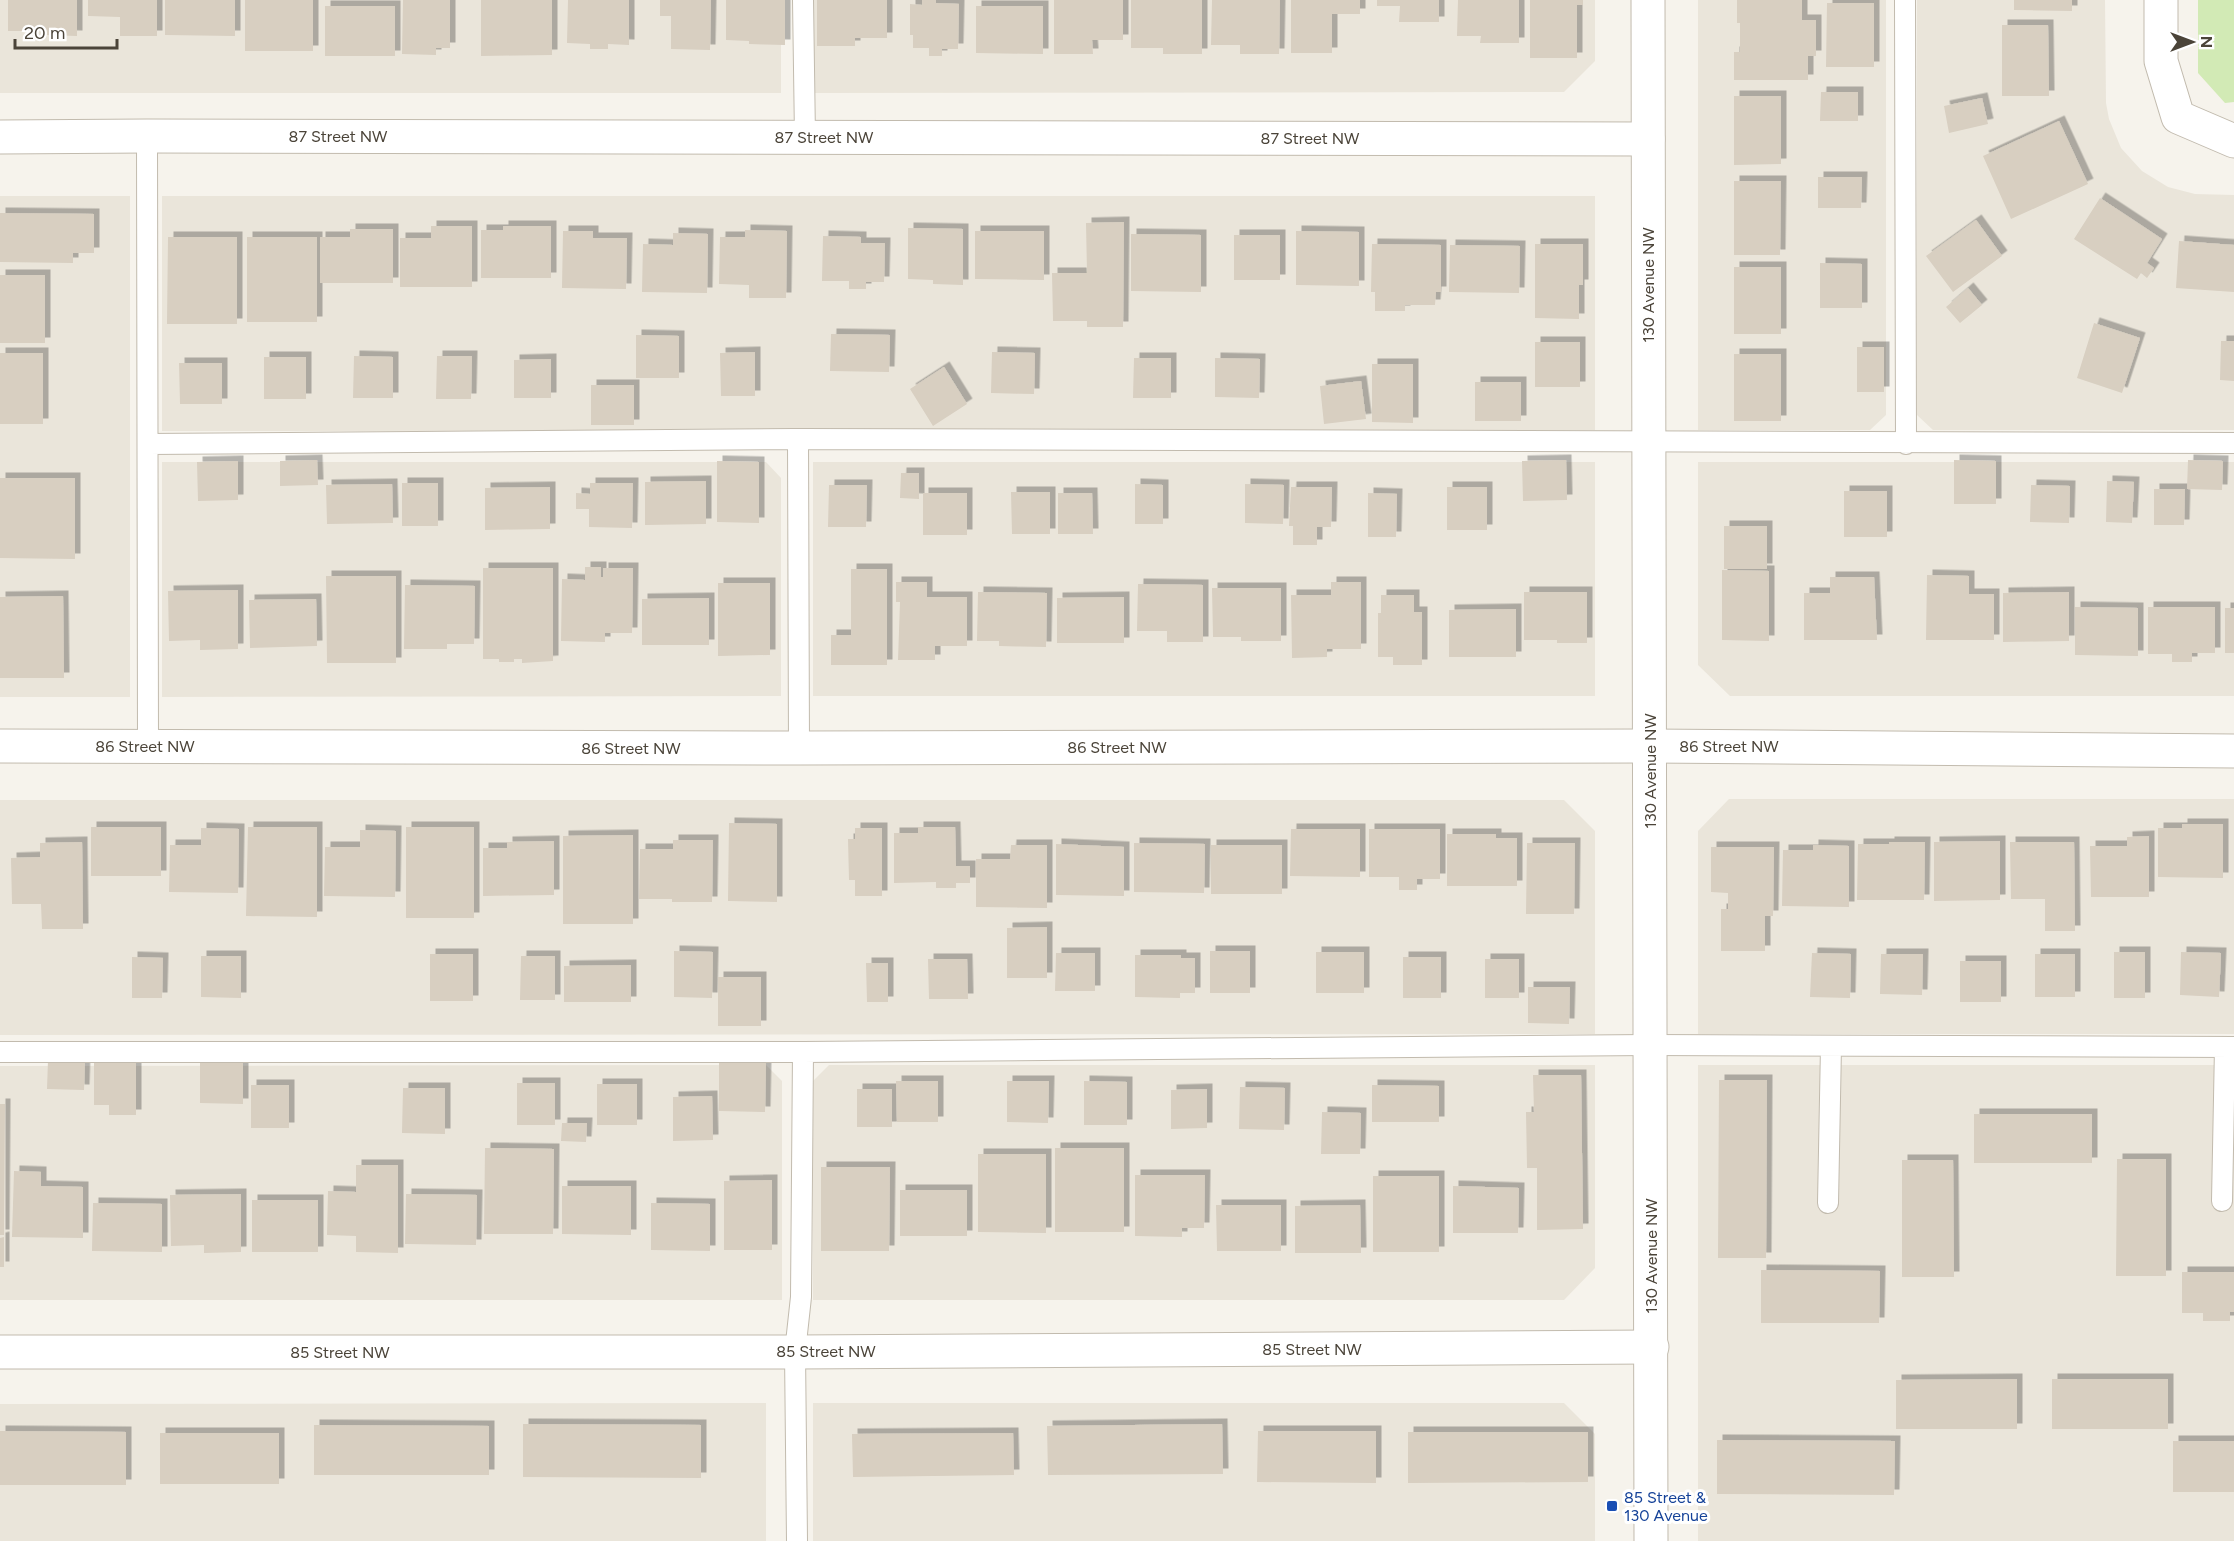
<svg xmlns="http://www.w3.org/2000/svg" width="2234" height="1541" font-family="Figtree,sans-serif">
<style>
.residential{fill:#eae5da}
.green{fill:#d2eab5}
.building{fill:#d8cfc1;filter:url(#shadow)}
.lines{fill:none;stroke-linecap:round;stroke-linejoin:round}
.service-casing{stroke:#c2bbae;stroke-width:22}
.minor-casing{stroke:#c2bbae;stroke-width:35}
.tertiary-casing{stroke:#c2bbae;stroke-width:35}
.service{stroke:#fff;stroke-width:20}
.minor{stroke:#fff;stroke-width:33}
.tertiary{stroke:#fff;stroke-width:33}
.transit-dot{fill:#1a4fb4;stroke:#fff;stroke-width:2}
.labels{text-anchor:middle;dominant-baseline:central;stroke-width:6;stroke-linejoin:round;paint-order:stroke}
.street-label{font-size:16px;fill:#4b4439;stroke:#fff}
.transit-label{font-size:16px;fill:#164399;stroke:#fff;text-anchor:start}
</style>
<defs>
<filter id="shadow"><feDropShadow dx="5.5" dy="-5.5" stdDeviation="0" flood-color="#0004"/></filter>
</defs>
<rect width="100%" height="100%" fill="#f6f3ec"/>
<path class="residential" d="M0 0H781V93H0Z
M813 0H1595V61L1564 92 813 93Z
M1698 0H1886V415L1870 430H1698Z
M1917 0H2105L2106 103 2109 119 2121 148 2142 171 2168 187 2195 194 2234 195V430H1933L1917 415Z
M0 196H130V697H0Z
M162 196H1595V430L162 431Z
M162 462H766L781 478V696L162 697Z
M813 462H1595V696H813Z
M1698 462H2234V696H1730L1698 665Z
M1729 799H2234V1034H1698V831Z
M0 800H1564L1595 831V1034L0 1035Z
M766 1065 782 1081V1300H0V1066Z
M829 1065H1595V1268L1564 1300H813V1081Z
M1698 1065H2234V1541H1698Z
M766 1403V1541H0V1404Z
M813 1403H1564L1595 1434V1541H813Z"/>
<path class="green" d="M2198 0H2234V102L2225 103 2198 73Z"/>
<path class="building" d="M8 0H77V36L46 35V31H8Z
M88 0H157V36H120V17L88 16Z
M165 0H235V36L165 35Z
M245 0H313V51H245Z
M403 0H450V48H436V55L402 54Z
M481 0H552V55L481 56Z
M568 0H629V45L608 44V49H590V44L567 43Z
M660 0H711L710 50 671 49V16H660Z
M726 0H785V45L749 44V41L726 40Z
M817 0H887V38H855V46H817Z
M922 0H936V3L959 4 958 49H942V56H929V48H913V35H910V4L922 5Z
M1054 0H1123V40H1092L1093 54H1054Z
M1131 0H1202V54H1163V48H1131Z
M1212 0H1280L1279 54H1240V45H1211Z
M1291 0H1360V14H1332V53H1291Z
M1377 0H1439V22H1399L1400 6H1377Z
M1458 0H1519V43H1480L1481 36H1457Z
M1530 0H1583V5H1577V58H1530Z
M1737 0H1802V20H1816V56H1808V80H1734V52H1740V23H1737Z
M2014 0H2072V11L2014 10Z
M1827 3H1874V67H1826Z
M325 6H395V56H325Z
M976 6H1043V54L976 53Z
M2002 25H2048L2049 96H2002Z
M1821 92H1858V121H1820Z
M1734 96H1781V164L1734 165Z
M1982 98 1988 124 1949 133 1944 106Z
M2059 121 2088 184 2011 219 1983 156Z
M1818 177H1862L1861 208H1818Z
M1734 181H1781L1780 255H1734Z
M2100 198 2162 239 2147 263 2154 268 2147 278 2141 273 2137 279 2074 239Z
M0 213 94 214V253H73V263L0 262Z
M1976 220 2002 256 1953 292 1926 256Z
M1124 222 1123 327H1087V321H1053L1052 273H1087L1086 223Z
M431 226H472V287H400V238H431Z
M503 226H551V278H481V230H503Z
M908 228 963 229V285L933 284V280L908 279Z
M350 229H393V283H320V237H350Z
M745 230 787 231 786 298H749V285L719 284 720 237H745Z
M563 231H593V238H627L626 289 562 288Z
M975 231H1044V280L975 279Z
M1296 231 1359 232V286L1296 285Z
M673 233 708 234 707 293 642 292 643 244 673 245Z
M1131 234 1201 235V292L1131 291Z
M1234 235H1280V280H1234Z
M823 236 861 237V243H885L884 282H866V289H849V281H822Z
M168 237H237V324H167Z
M247 237H317V322H247Z
M2179 241 2234 245V292L2176 288Z
M1372 244 1441 245V292H1436L1435 305H1405V311H1375V292H1371Z
M1535 244H1583V285H1579V319L1535 318Z
M1450 245 1520 246 1519 293 1449 292Z
M1820 263 1862 264V308H1820Z
M1734 267H1781V334H1734Z
M0 275H45V343H0Z
M1968 288 1982 305 1960 323 1946 307Z
M2094 323 2140 338 2122 393 2077 378Z
M831 334 890 335 889 372 830 371Z
M636 335 679 336V378H636Z
M2221 341H2234V381L2220 380Z
M1535 342H1580V387H1535Z
M1857 347H1884V392H1857Z
M755 352V396H721L720 353Z
M992 352 1035 353 1034 394 991 393Z
M0 353H43V424H0Z
M1734 354H1781V421H1734Z
M354 356 393 357V398H353Z
M437 356H472L471 399H436Z
M264 357H306V399H264Z
M1134 358H1171V398H1133Z
M1215 358 1260 359 1259 398 1215 397Z
M551 359V398H514V360Z
M179 363H222V404H180Z
M1372 364H1413V423L1372 422Z
M944 367 967 404 933 426 910 389Z
M1361 381 1366 419 1324 424 1320 386Z
M1475 382H1521V421H1475Z
M591 385H634V425H591Z
M317 460 318 485 280 486V461Z
M1566 460 1567 500 1523 501 1522 461Z
M1954 460 1996 461V504H1954Z
M2188 460 2223 461 2222 490 2187 489Z
M238 461V500L198 501 197 462Z
M717 461 759 462V523L717 522Z
M901 473H919V499L900 498Z
M0 478H75V559L0 558Z
M706 481V524L645 525V482Z
M2107 481 2134 482 2132 523 2106 522Z
M402 483H438V526H402Z
M590 483H633L632 528 589 527V509H576V493L590 494Z
M392 484 393 523 327 524 326 485Z
M1135 484 1163 485V524H1135Z
M1245 484 1284 485 1283 524 1245 523Z
M829 485H867L866 527H828Z
M2031 485 2070 486 2069 523 2030 522Z
M550 487V529L485 530V488Z
M1291 487H1332L1331 527H1317V545H1293V526H1289Z
M1447 487H1487V530H1447Z
M2154 489H2185L2184 525H2154Z
M1844 491H1887V537H1844Z
M1011 492H1050V534H1012Z
M923 493H967V535H923Z
M1058 493H1092L1093 534H1058Z
M1368 493 1397 494 1396 537H1368Z
M1724 526H1767V569H1724Z
M585 567H601V577H603V568H633L632 633H605V642L561 641 562 579 585 580Z
M483 568H553V661L522 663V659H514V662H499V659H483Z
M851 569H887V665H831V635H851Z
M1722 570 1769 571V641L1722 640Z
M1927 575 1969 576V594H1994V640H1926Z
M326 576H396V663H327Z
M1830 577H1874L1877 640H1804V593H1830Z
M896 582H927V597H967V646H935V660H898L900 602H896Z
M1331 582H1361V649H1327V657L1292 658 1291 595H1331Z
M718 583H770V655L718 656Z
M1138 584 1203 585V642H1167V631H1137Z
M405 585 475 586 474 644H447V649H404Z
M1212 588H1281V641H1241V637H1213Z
M238 590V649L200 650V640L169 641 168 591Z
M978 592 1047 593 1046 647 999 646V641H977Z
M1524 592H1587V643H1557V640H1524Z
M2069 592V641L2003 642V593Z
M1381 595H1414V612H1422V665H1393V657H1378V613H1381Z
M63 596 64 678H0V597Z
M1124 597V643H1057V598Z
M709 598V645H642V599Z
M316 599 317 646 250 648 249 600Z
M2075 607 2138 608V656L2075 655Z
M2148 607H2215V653H2192V662H2172V654H2148Z
M2225 608H2234V653H2225Z
M1516 609V657H1449V610Z
M729 823 777 824V902L728 901Z
M2182 824H2223V878L2158 877V828H2182Z
M91 827H161V876H91Z
M248 827H317V917L246 916Z
M406 827H474V918H406Z
M918 827H955L956 866H970V883H956V888H936V882L894 883V833H918Z
M201 828 239 829 238 893 169 892 170 845H201Z
M855 828H882V896H855V880H849L848 839H855Z
M1291 829H1360V877L1290 876Z
M1369 829H1440V879H1417V890H1399V877H1369Z
M360 830 396 831 395 897 324 896 325 847H360Z
M1447 834H1496V838H1517V886H1447Z
M633 835V924H563V836Z
M2149 836V897H2091L2090 846H2127V837Z
M673 840H713L712 902H672V899H639L640 849H673Z
M554 841V895L483 896V848H507V842Z
M2000 841V900L1934 901V842Z
M82 842 83 929H42L41 904H12L11 858 40 857V843Z
M1889 842H1925L1924 900H1857L1858 844H1889Z
M2010 842H2074L2075 931H2045V899H2011Z
M1134 843 1205 844 1204 893 1134 892Z
M1527 843H1575L1574 914H1526Z
M1056 844 1124 847V896L1056 895Z
M1011 845H1047V908L976 907V859H1010Z
M1211 845H1282V894H1211Z
M1813 845 1849 846V907L1782 906 1783 850H1813Z
M1711 847H1774L1773 916H1765V951H1721V909H1728V893L1711 892Z
M1047 927V978H1007V928Z
M674 951 713 952 712 998 674 997Z
M1210 951H1250V993H1210Z
M1316 952H1364V993H1316Z
M2114 952H2145V998H2114Z
M2181 952 2221 953 2219 997 2180 995Z
M1056 953H1095V991H1055Z
M1812 953 1851 954 1850 998 1810 997Z
M430 954H473V1001H430Z
M1881 954H1923L1922 995 1880 994Z
M2035 954H2075V997H2035Z
M1135 955H1181V958H1195V993H1180V998L1135 997Z
M201 956H241V998L201 997Z
M521 956H555V1000H520Z
M132 957 163 958 162 998H132Z
M1403 957H1441V998H1403Z
M928 959H967L968 999H929Z
M1485 959H1519V998H1485Z
M1960 961H2001V1002H1960Z
M866 963H888V1002H867Z
M631 965V1002H564V966Z
M718 977H761V1026H718Z
M1528 987H1570L1569 1024 1528 1023Z
M48 1060H85L84 1090 47 1089Z
M200 1060H243V1104L200 1103Z
M94 1061H136V1115H109V1105H94Z
M719 1063H766L765 1112 719 1111Z
M1533 1075H1581L1583 1229 1537 1230V1168H1527L1526 1112H1534Z
M1719 1080H1767L1766 1258H1718Z
M896 1081H938V1122H897Z
M1007 1081H1049L1048 1123 1007 1122Z
M1084 1081 1127 1082V1125H1084Z
M517 1083H555V1125H517Z
M597 1084H637V1125H597Z
M251 1085H289V1128H251Z
M1372 1085 1439 1086V1122H1372Z
M1240 1087 1285 1088 1284 1130 1239 1129Z
M403 1088H445V1134L402 1133Z
M857 1089H892V1127H857Z
M1207 1089V1128L1171 1129V1090Z
M712 1096 713 1140 673 1141V1097Z
M0 1104H5L4 1235H0Z
M1322 1112 1361 1113 1360 1154H1321Z
M1974 1114H2092V1163H1974Z
M562 1123H587L586 1142 561 1141Z
M485 1148 554 1149 553 1234H484Z
M1055 1148H1124V1232H1055Z
M978 1154H1046V1233L978 1232Z
M2117 1159H2166V1276H2116Z
M1902 1160H1953L1954 1277H1902Z
M356 1165H398V1253L356 1252V1236L327 1235 328 1191 356 1192Z
M821 1167H890L889 1251H821Z
M14 1171 41 1172V1186L83 1187V1238L12 1237Z
M1135 1175H1205L1204 1228H1182V1237L1135 1236Z
M1373 1176H1439V1252H1373Z
M772 1180V1250H724V1181Z
M562 1186H631V1235L562 1234Z
M1453 1186 1519 1188 1518 1233H1453Z
M900 1190H967V1236H900Z
M241 1194V1252L204 1253V1245L171 1246 170 1195Z
M406 1194 477 1195 476 1245 405 1244Z
M252 1200H318V1252H252Z
M93 1203 162 1204V1252L92 1251Z
M651 1203 710 1204V1251L651 1250Z
M1216 1205H1281V1251H1217Z
M1360 1205 1361 1253H1295V1206Z
M4 1237V1267H0V1238Z
M1761 1270 1880 1271 1879 1323H1761Z
M2182 1272H2234V1312H2230V1321H2203V1313H2182Z
M2017 1379V1429H1896V1380Z
M2052 1379H2168V1429H2052Z
M523 1424 701 1425V1478L523 1477Z
M1222 1424 1223 1474 1048 1475 1047 1426Z
M314 1425 489 1426V1475H314Z
M0 1431 126 1432V1485H0Z
M1258 1431H1376V1483L1257 1482Z
M1408 1432H1588V1482L1408 1483Z
M160 1433H279V1484H160Z
M1013 1433 1014 1475 853 1477 852 1434Z
M1717 1440 1895 1441 1894 1495 1717 1494Z
M2173 1441H2234V1492H2173Z"/>
<g class="lines">
<defs>
<path id="service" d="M803 0 805 137
M1905 0 1906 444
M147 136 148 746
M798 439 799 748
M148 444C364 442 581 440 798 439 1276 438 1755 444 2234 443
M0 1052H803L1649 1045 2234 1047
M2222 1201 2225 1047
M1828 1203 1831 1046
M797 1541 795 1352 801 1297 803 1052"/>
<path id="minor" d="M2161 0V61L2178 117 2234 141
M0 137 147 136 1648 139
M0 746 799 748 1650 746 2234 751
M0 1352H795L1652 1347"/>
<path id="tertiary" d="M1648 0 1651 1541"/>
</defs>
<use href="#service" class="service-casing"/>
<use href="#minor" class="minor-casing"/>
<use href="#tertiary" class="tertiary-casing"/>
<use href="#service" class="service"/>
<use href="#minor" class="minor"/>
<use href="#tertiary" class="tertiary"/>
</g>
<rect class="transit-dot" x="1606" y="1500" width="12" height="12" rx="3"/>
<g class="labels">
<g class="street-label">
<text x="338" y="136">87 Street NW</text>
<text x="824" y="137">87 Street NW</text>
<text x="1310" y="138">87 Street NW</text>
<text transform="translate(1648 285) rotate(-90)">130 Avenue NW</text>
<text x="145" y="746">86 Street NW</text>
<text x="1729" y="746">86 Street NW</text>
<text x="1117" y="747">86 Street NW</text>
<text x="631" y="748">86 Street NW</text>
<text transform="translate(1650 771) rotate(-90)">130 Avenue NW</text>
<text transform="translate(1651 1256) rotate(-90)">130 Avenue NW</text>
<text x="1312" y="1349">85 Street NW</text>
<text x="826" y="1351">85 Street NW</text>
<text x="340" y="1352">85 Street NW</text>
</g>
<g class="transit-label">
<text x="1624" y="1497">85 Street &amp;<tspan x="1624" dy="18">130 Avenue</tspan></text>
</g>
</g>
<g transform="translate(2192 42) rotate(90)" stroke="#ffffff" stroke-width="4.5" paint-order="stroke">
<path d="M0-4.5L10 22L0 15L-10 22Z" fill="#4b4439"/>
<text y="-9" font-size="16" font-weight="bold" text-anchor="middle" fill="#4b4439">N</text>
</g>
<path d="M15 39v9h102v-9" fill="none" stroke="#4b4439" stroke-width="3"/>
<text x="24" y="39" font-size="18" fill="#4b4439" stroke="#ffffff" stroke-width="4.5" paint-order="stroke">20 m</text>
</svg>
